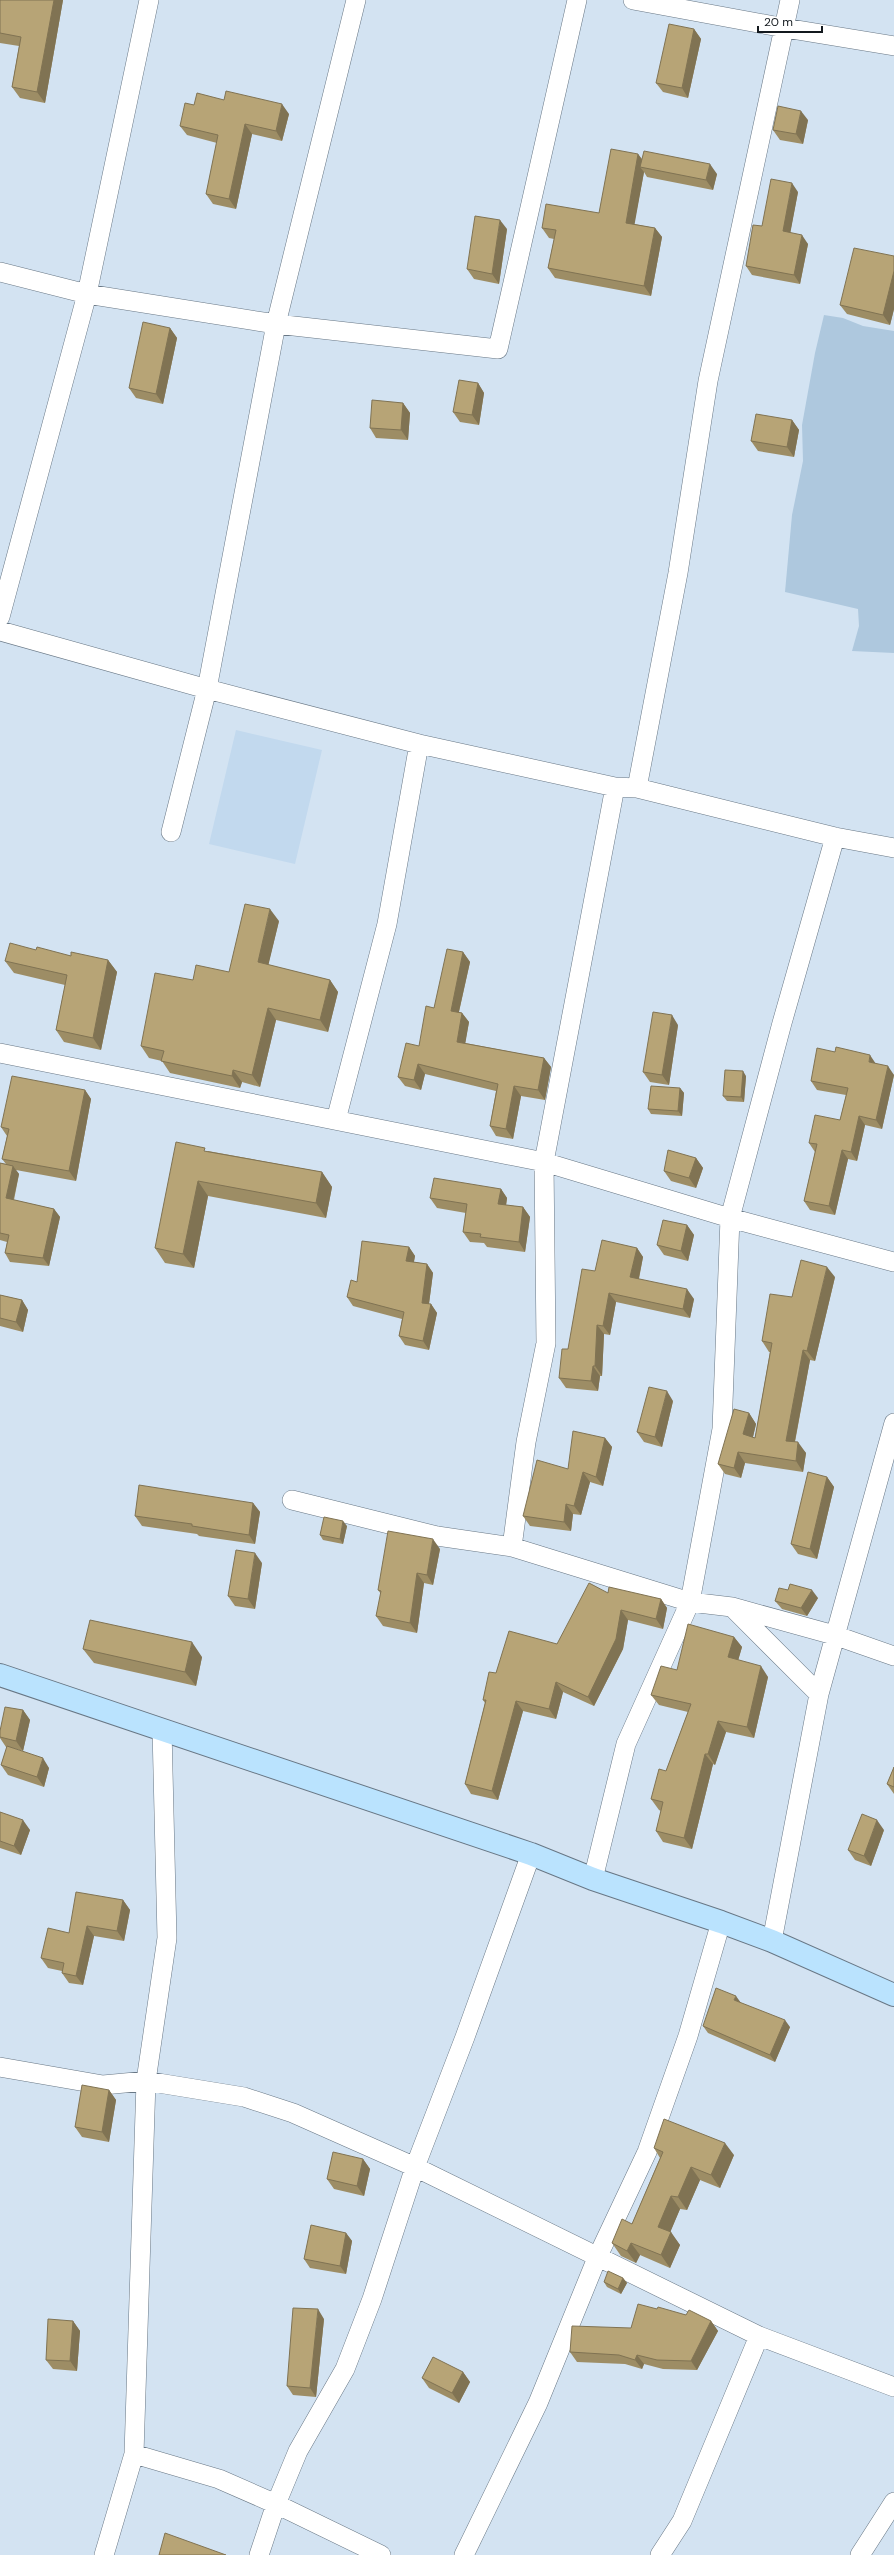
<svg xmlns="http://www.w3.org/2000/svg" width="894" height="2555" font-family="'DM Sans',sans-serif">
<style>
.built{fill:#c2d9ee}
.green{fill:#aec8de}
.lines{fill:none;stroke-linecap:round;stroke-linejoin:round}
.street-casing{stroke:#687785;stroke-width:20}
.secondary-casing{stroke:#687785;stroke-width:24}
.street{stroke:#fff;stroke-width:19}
.secondary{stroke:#bae3fe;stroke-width:22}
.wall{fill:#9d8d65}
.shaded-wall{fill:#807353}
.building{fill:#b7a476;stroke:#807353}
</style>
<rect width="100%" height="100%" fill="#d3e3f2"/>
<path class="built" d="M236 730 322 750 295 864 209 844Z"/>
<path class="green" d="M824 315 843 318 863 326 894 331V653L852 651 859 626 858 609 785 592 792 515 803 461 802 425 815 353Z"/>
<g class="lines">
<defs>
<path id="street" d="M633 0 785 28 894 46
M0 272 87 294 276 324 498 349 577 0
M0 617 87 294 149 0
M0 631 207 689 419 744 615 787 637 788 835 837 894 848
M637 788 678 573 708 381 790 0
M171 832 207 689 276 324 356 0
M0 1053 544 1162 730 1218 894 1262
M336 1120 387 924 419 744
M292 1500 437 1536 512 1547 690 1602 732 1607 834 1635 894 1656
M512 1547 526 1442 546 1343 544 1162 615 787
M733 1608 819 1694
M593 1879 626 1744 690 1602 722 1429 730 1218 782 1023 835 837
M772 1941 819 1694 894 1423
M0 2067 103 2085 146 2081 244 2097 293 2113 415 2167 759 2336 894 2387
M134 2454 219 2479 276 2504 381 2555
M104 2555 134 2454 146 2081 167 1938 162 1729
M259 2555 276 2504 298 2451 345 2369 372 2299 415 2167 465 2037 531 1854
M464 2555 538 2403 597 2258 647 2152 688 2036 721 1922
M660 2555 682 2521 759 2336
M860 2555 894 2502"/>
<path id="secondary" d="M0 1675 531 1854 593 1879 721 1922 772 1941 894 1995"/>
</defs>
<use href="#street" class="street-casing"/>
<use href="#secondary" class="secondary-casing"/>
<use href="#street" class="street"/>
<use href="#secondary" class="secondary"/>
</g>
<path class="wall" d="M0 0H63L45 103 20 98 12 87 19 46 0 43Z
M694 29 701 39 688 98 663 92 656 83Z
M224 100 289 114 282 141 252 134 236 209 213 204 206 194 217 143 187 135 180 126 194 105Z
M808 120 803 144 780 140 773 130Z
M638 154 642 159 717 174 713 190 647 177 644 172 634 224 655 228 662 237 651 296 555 278 548 268 554 239 549 238 542 228 599 213Z
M798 192 790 233 808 244 800 284 752 275 746 266 762 226Z
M507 229 499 284 474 279 467 269Z
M894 256V309L890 325 847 314 840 305Z
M170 328 177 338 163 404 136 398 129 388Z
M478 383 484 393 479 425 460 422 453 412Z
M403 403 410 413 408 440 376 438 370 428Z
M792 420 799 430 794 457 758 451 751 441Z
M279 921 268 965 330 980 338 992 328 1032 276 1020 260 1087 242 1082 240 1088 170 1073 162 1061 149 1058 141 1046 193 980 229 972Z
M36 950 71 956 108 960 117 972 101 1050 64 1042 56 1030 65 985 14 973 5 961Z
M463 952 470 962 459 1012 462 1013 469 1022 465 1043 544 1058 551 1067 545 1100 521 1096 513 1139 496 1136 490 1126 496 1091 425 1074 421 1090 405 1086 398 1077 419 1046 434 1008Z
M678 1025 669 1085 650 1082 643 1072Z
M876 1064 894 1075 882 1129 865 1125 857 1161 848 1159 835 1215 810 1210 804 1201 815 1152 809 1143 840 1120 846 1095 817 1090 811 1081Z
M746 1076 744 1102 727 1101 723 1096Z
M680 1088 684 1093 682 1116 651 1114 648 1109Z
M85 1090 91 1099 76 1181 16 1170 19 1174 14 1200 54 1209 60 1217 49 1266 10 1262 5 1253 7 1242 0 1240V1163L6 1164 2 1159 7 1136 1 1127Z
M208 1151 322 1172 332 1187 326 1218 208 1196 194 1268 165 1263 155 1248Z
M696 1158 703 1168 696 1188 671 1181 664 1171Z
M501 1189 507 1198 506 1205 523 1207 530 1217 525 1252 487 1247 484 1243 470 1242 463 1232 466 1213 437 1208 430 1198Z
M687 1225 694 1235 688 1261 664 1255 657 1245Z
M409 1247 415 1256 414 1262 427 1264 433 1273 429 1304H431L437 1313 429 1350 405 1345 399 1336 402 1319 353 1306 347 1297 357 1282Z
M637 1248 643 1257 639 1279 694 1299 690 1318 616 1302 610 1335 604 1334 602 1376H600L598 1391 566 1388 559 1378 568 1349 595 1271Z
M835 1277 815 1361 810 1360 795 1442 806 1453 803 1472 745 1463 741 1478 725 1474 718 1464 749 1413 756 1424 753 1437 755 1438 770 1352H769L762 1341Z
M0 1295 22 1300 28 1310 23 1332 0 1326Z
M673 1401 662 1447 644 1442 637 1432Z
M605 1438 612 1447 603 1486 590 1482 581 1515 573 1514 571 1531 530 1526 523 1516 568 1469Z
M827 1477 834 1487 817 1559 798 1554 791 1544Z
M253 1503 260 1512 255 1544 199 1536 197 1534 142 1526 135 1516Z
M347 1526 343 1544 323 1540 320 1535Z
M440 1549 433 1585 424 1583 417 1633 383 1626 376 1616 381 1594 378 1590Z
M262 1563 255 1609 235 1606 228 1596Z
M788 1590 818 1598 807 1616 782 1609 775 1601Z
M608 1593 661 1599 667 1608 663 1629 628 1620 623 1649 594 1706 563 1692 556 1719 523 1711 498 1800 471 1794 465 1784 485 1703 483 1700 496 1673 557 1644Z
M734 1637 742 1647 738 1660 768 1677 754 1738 726 1732 715 1765 713 1764 692 1849 663 1842 656 1831 661 1811 659 1810 651 1799 666 1771 688 1712 659 1705 651 1695 677 1670Z
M83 1649 202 1657 196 1686 94 1663Z
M23 1710 30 1720 23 1751 12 1748 49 1768 44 1787 8 1775 1 1765 7 1747H6L0 1738V1731Z
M894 1767V1794L887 1784Z
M0 1812 30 1830 21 1855 0 1848Z
M884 1830 871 1866 855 1860 848 1850Z
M123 1900 130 1910 124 1941 94 1936 83 1985 69 1983 62 1973V1971L48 1968 41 1958 69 1933Z
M703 2026 790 2027 775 2062 708 2033Z
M109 2090 116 2100 109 2142 82 2137 75 2127Z
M654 2148 734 2155 720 2188 700 2180 687 2210 680 2209 670 2232 680 2245 670 2268 640 2255 636 2263 621 2256 612 2243 632 2224 660 2158Z
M363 2159 370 2169 364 2196 334 2189 327 2179Z
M346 2233 352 2241 346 2274 310 2268 304 2259Z
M623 2278 627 2283 621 2294 607 2287 604 2282Z
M657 2309 686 2315 711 2321 718 2331 697 2370 663 2369 644 2364 642 2369 625 2364 577 2362 570 2352 631 2328Z
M324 2319 316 2397 293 2395 287 2386Z
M73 2321 80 2331 77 2371 53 2369 46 2360Z
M463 2372 470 2382 459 2403 429 2388 422 2378Z"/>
<path class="shaded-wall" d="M54 0H63L45 103 37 92Z
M694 29 701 39 688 98 682 88Z
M282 104 289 114 282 141 276 131Z
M801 111 808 120 803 144 796 134Z
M245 124 252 134 236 209 229 199Z
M638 154 645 164 640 167 644 172 633 233 626 223Z
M710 164 717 174 713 190 706 180Z
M792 183 798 192 789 240 783 231Z
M500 220 507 229 499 284 492 274Z
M655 228 662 237 651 296 644 286Z
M802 235 808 244 800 284 794 275Z
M894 271V309L890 325 883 315Z
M170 328 177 338 163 404 156 394Z
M478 383 484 393 479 425 472 415Z
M403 403 410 413 408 440 401 430Z
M792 420 799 430 794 457 787 447Z
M270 909 279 921 266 975 258 962Z
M463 952 470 962 457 1020 451 1011Z
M108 960 117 972 101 1050 93 1038Z
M330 980 338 992 328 1032 320 1020Z
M268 1008 276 1020 260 1087 252 1075Z
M462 1013 469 1022 464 1051 457 1042Z
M672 1015 678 1025 669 1085 662 1075Z
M870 1055 876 1064 869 1062Z
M544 1058 551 1067 545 1100 538 1090Z
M418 1064 425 1074 421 1090 414 1080Z
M888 1066 894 1075 882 1129 876 1120Z
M233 1070 242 1082 240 1088 232 1076Z
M743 1071 746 1076 744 1102 741 1097Z
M514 1086 521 1096 513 1139 506 1129Z
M680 1088 684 1093 682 1116 678 1111Z
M85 1090 91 1099 76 1181 69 1171Z
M859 1116 865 1125 857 1161 851 1152Z
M842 1150 848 1159 835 1215 829 1206Z
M696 1158 703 1168 696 1188 689 1178Z
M13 1166 19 1174 12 1206 6 1198Z
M322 1172 332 1187 326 1218 316 1203Z
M198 1181 208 1196 194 1268 183 1254Z
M501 1189 507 1198 505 1213 498 1204Z
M523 1207 530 1217 525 1252 519 1242Z
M54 1209 60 1217 49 1266 43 1258Z
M687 1225 694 1235 688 1261 681 1251Z
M409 1247 415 1256 412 1270 406 1261Z
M637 1248 643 1257 637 1287 630 1277Z
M427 1264 433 1273 428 1311 422 1303Z
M827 1267 835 1277 815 1361 807 1351Z
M687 1289 694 1299 690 1318 683 1309Z
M609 1293 616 1302 610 1335 603 1326Z
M22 1300 28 1310 23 1332 16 1322Z
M431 1304 437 1313 429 1350 423 1341Z
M597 1325 604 1334 602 1376 595 1366Z
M803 1350 810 1360 793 1451 786 1441Z
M593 1366 600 1376 598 1391 591 1381Z
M667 1391 673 1401 662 1447 655 1437Z
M749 1413 756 1424 751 1445 743 1434Z
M605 1438 612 1447 603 1486 596 1477Z
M798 1442 806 1453 803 1472 796 1461Z
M738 1452 745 1463 741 1478 734 1468Z
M583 1472 590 1482 581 1515 574 1506Z
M827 1477 834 1487 817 1559 810 1549Z
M253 1503 260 1512 255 1544 249 1535Z
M566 1504 573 1514 571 1531 564 1522Z
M343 1521 347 1526 343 1544 340 1539Z
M433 1539 440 1549 433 1585 427 1575Z
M255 1553 262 1563 255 1609 248 1599Z
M417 1573 424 1583 417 1633 410 1623Z
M812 1590 818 1598 807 1616 801 1608Z
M661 1599 667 1608 663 1629 656 1619Z
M621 1610 628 1620 623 1649 594 1706 588 1697Z
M734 1637 742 1647 736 1668 728 1657Z
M192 1642 202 1657 196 1686 185 1672Z
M761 1666 768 1677 754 1738 747 1727Z
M556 1682 563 1692 556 1719 549 1709Z
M516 1701 523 1711 498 1800 492 1791Z
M23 1710 30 1720 23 1751 16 1741Z
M718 1721 726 1732 715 1765 708 1754Z
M705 1754 713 1764 692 1849 684 1838Z
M43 1758 49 1768 44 1787 37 1777Z
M23 1820 30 1830 21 1855 14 1846Z
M877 1820 884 1830 871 1866 864 1856Z
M123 1900 130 1910 124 1941 117 1931Z
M87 1926 94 1936 83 1985 76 1976Z
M736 1996 741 2003 734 2000Z
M785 2020 790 2027 775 2062 770 2055Z
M109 2090 116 2100 109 2142 102 2132Z
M725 2143 734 2155 720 2188 711 2175Z
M363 2159 370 2169 364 2196 357 2186Z
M691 2167 700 2180 687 2210 678 2197Z
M671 2196 680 2209 667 2240 658 2227Z
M671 2232 680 2245 670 2268 661 2255Z
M346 2233 352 2241 346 2274 340 2266Z
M631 2243 640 2255 636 2263 627 2251Z
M623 2278 627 2283 621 2294 618 2289Z
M318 2309 324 2319 316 2397 310 2388Z
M73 2321 80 2331 77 2371 70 2361Z
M711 2321 718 2331 697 2370 691 2361Z
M637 2355 644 2364 642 2369 635 2360Z
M463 2372 470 2382 459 2403 452 2393Z"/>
<path class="building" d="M0 0H54L37 92 12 87 21 37 0 33Z
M669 24 694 29 682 88 656 83Z
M226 91 282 104 276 131 245 124 229 199 206 194 218 135 180 126 185 103 194 105 197 93 224 100Z
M778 106 801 111 796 134 773 130Z
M611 149 638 154 626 223 655 228 644 286 548 268 556 230 542 228 546 204 599 213Z
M644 151 710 164 706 180 640 167Z
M771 179 792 183 783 231 802 235 794 275 746 266 753 225 762 226Z
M475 216 500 220 492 274 467 269Z
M854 248 894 256V271L883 315 840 305Z
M143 322 170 328 156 394 129 388Z
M459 380 478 383 472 415 453 412Z
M372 400 403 403 401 430 370 428Z
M756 414 792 420 787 447 751 441Z
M245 904 270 909 258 962 330 980 320 1020 268 1008 252 1075 233 1070 232 1076 161 1061 164 1051 141 1046 155 973 193 980 196 965 229 972Z
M10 943 36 950 37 947 71 956V952L108 960 93 1038 56 1030 67 975 5 961Z
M447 949 463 952 451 1011 462 1013 457 1042 544 1058 538 1090 514 1086 506 1129 490 1126 498 1084 418 1064 414 1080 398 1077 406 1043 419 1046 426 1006 434 1008Z
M653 1012 672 1015 662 1075 643 1072Z
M836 1047 870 1055 869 1062 888 1066 876 1120 859 1116 851 1152 842 1150 829 1206 804 1201 817 1144 809 1143 815 1115 840 1120 848 1088 811 1081 817 1048 835 1052Z
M725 1070 743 1071 741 1097 723 1096Z
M12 1076 85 1090 69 1171 2 1159 9 1129 1 1127Z
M651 1086 680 1088 678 1111 648 1109Z
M176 1142 205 1148 204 1151 322 1172 316 1203 198 1181 183 1254 155 1248Z
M668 1150 696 1158 689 1178 664 1171Z
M0 1163 13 1166 6 1198 54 1209 43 1258 5 1253 9 1235 0 1233Z
M434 1178 501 1189 498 1204 523 1207 519 1242 480 1237 481 1234 463 1232 467 1204 430 1198Z
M663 1220 687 1225 681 1251 657 1245Z
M602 1240 637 1248 630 1277 687 1289 683 1309 609 1293 603 1326 597 1325 595 1366H593L591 1381 559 1378 562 1349H568L582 1269 595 1271Z
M362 1241 409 1247 406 1261 427 1264 422 1303 431 1304 423 1341 399 1336 404 1312 347 1297 351 1280 357 1282Z
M801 1260 827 1267 807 1351 803 1350 786 1441 798 1442 796 1461 738 1452 734 1468 718 1464 734 1409 749 1413 743 1434 755 1438 772 1343 762 1341 770 1294 792 1297Z
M0 1295 22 1300 16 1322 0 1318Z
M649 1387 667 1391 655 1437 637 1432Z
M573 1431 605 1438 596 1477 583 1472 574 1506 566 1504 564 1522 523 1516 537 1460 568 1469Z
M808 1472 827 1477 810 1549 791 1544Z
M139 1485 253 1503 249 1535 192 1526V1524L135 1516Z
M324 1517 343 1521 340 1539 320 1535Z
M388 1531 433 1539 427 1575 417 1573 410 1623 376 1616 381 1591 378 1590Z
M236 1550 255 1553 248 1599 228 1596Z
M589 1583 608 1593 609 1587 661 1599 656 1619 621 1610 616 1639 588 1697 556 1682 549 1709 516 1701 492 1791 465 1784 486 1700H483L489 1672 496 1673 509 1631 557 1644Z
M790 1584 812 1590 801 1608 775 1601 779 1588 788 1590Z
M90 1620 192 1642 185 1672 83 1649Z
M688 1624 734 1637 728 1657 761 1666 747 1727 718 1721 708 1754H705L684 1838 656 1831 663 1802 651 1799 659 1769 666 1771 691 1704 651 1695 661 1666 677 1670Z
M5 1707 23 1710 16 1741 0 1737V1731Z
M7 1746 43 1758 37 1777 1 1765Z
M894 1767V1787L887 1784Z
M0 1812 23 1820 14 1846 0 1841Z
M862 1814 877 1820 864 1856 848 1850Z
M76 1892 123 1900 117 1931 87 1926 76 1976 62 1973 64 1963 41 1958 48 1928 69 1933Z
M716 1988 736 1996 734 2000 785 2020 770 2055 703 2026Z
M82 2085 109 2090 102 2132 75 2127Z
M664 2119 725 2143 711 2175 691 2167 678 2197 671 2196 658 2227 671 2232 661 2255 631 2243 627 2251 612 2243 622 2219 632 2224 663 2152 654 2148Z
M333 2152 363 2159 357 2186 327 2179Z
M311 2225 346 2233 340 2266 304 2259Z
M608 2271 623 2278 618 2289 604 2282Z
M638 2304 657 2309 658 2307 686 2315 689 2310 711 2321 691 2361 657 2360 637 2355 635 2360 619 2355 570 2352 572 2326 631 2328Z
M293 2308 318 2309 310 2388 287 2386Z
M48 2319 73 2321 70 2361 46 2360Z
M433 2357 463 2372 452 2393 422 2378Z
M165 2533 226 2555H159Z"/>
<path d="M758 26v6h64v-6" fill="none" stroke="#13191e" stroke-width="2"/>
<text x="764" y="26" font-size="12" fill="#13191e" stroke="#ffffff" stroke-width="3" paint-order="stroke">20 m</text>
</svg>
